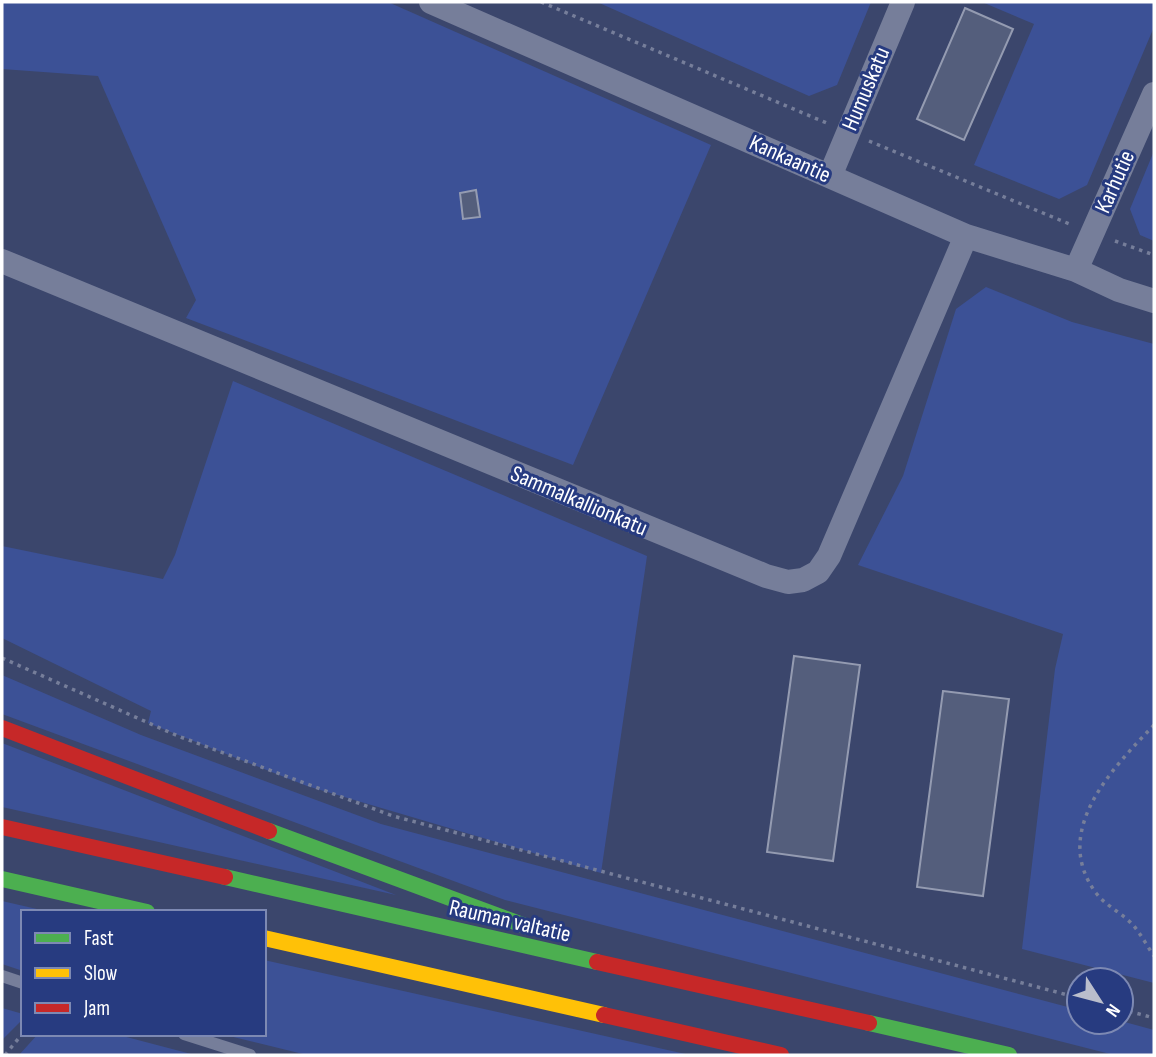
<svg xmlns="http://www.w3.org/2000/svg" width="1156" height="1057" font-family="'Sofia Sans Condensed',sans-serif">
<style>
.green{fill:#3c5196}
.building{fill:#545e7c;stroke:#949bb1;stroke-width:2}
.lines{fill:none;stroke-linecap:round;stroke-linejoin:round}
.path{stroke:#767e9a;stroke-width:3.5;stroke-dasharray:3.5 5;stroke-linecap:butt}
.lane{stroke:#767e9a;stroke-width:12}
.street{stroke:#767e9a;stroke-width:24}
.fast{stroke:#4caf50;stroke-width:16}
.slow{stroke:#ffc107;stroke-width:16}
.jam{stroke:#c62828;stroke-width:16}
.labels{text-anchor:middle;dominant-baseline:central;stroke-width:6;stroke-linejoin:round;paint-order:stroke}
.street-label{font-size:23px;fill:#fff;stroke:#273b80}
</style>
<rect width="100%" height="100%" fill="#3b466c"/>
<path class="green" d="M2 2H388L711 145 573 465 186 318 196 300 98 76 2 69Z
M597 2H871L837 85 809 96Z
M982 2H1154V27L1087 185 1059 199 974 165 1034 24Z
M1154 151V241L1140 235 1130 209Z
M986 287 1072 322 1154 344V983L1022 949 1055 669 1063 634 858 565 903 476 956 309Z
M233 381 647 556 601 873 307 786 148 723 151 711 2 638V546L163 579 175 555Z
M2 675 141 735 381 824 1079 1010V1022L1121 1021 1154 1030V1055H1114L505 900 2 714Z
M2 743 396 895 2 807Z
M2 901 50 912H23V971L2 964Z
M264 960 690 1055H307L221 1034H264Z
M2 1008 23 1014V1019L2 1040Z
M38 1034H115L195 1055H19Z"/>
<path class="building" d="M965 8 1013 29 964 140 917 119Z
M476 190 480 217 463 219 460 193Z
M794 656 860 665 833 861 767 852Z
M943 691 1009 699 983 896 917 887Z"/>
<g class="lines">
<path class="path" d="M541 2 829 124
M869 141 1072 225
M1115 241 1154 255
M2 658 178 736 393 816 1079 998
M1154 725C1113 768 1050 831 1096 893 1106 906 1122 913 1133 925 1141 934 1147 946 1154 956
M1121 1009 1154 1018
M5 1055 23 1033"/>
<path class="lane" d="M2 976 23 983
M184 1034 250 1055"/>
<path class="street" d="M431 2 966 236 1076 270 1119 290 1154 301
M830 176 903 2
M2 261 766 576 788 582 803 580 818 572 829 556 966 236
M1076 270 1154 94"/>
<path class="fast" d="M269 831 528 927
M225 877 597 962
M2 879 147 912
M869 1023 1009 1055"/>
<path class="slow" d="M264 938 604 1015"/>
<path class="jam" d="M2 728 269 831
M2 827 225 877
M597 962 869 1023
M604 1015 781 1055"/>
</g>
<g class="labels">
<g class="street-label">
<text transform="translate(866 89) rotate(-67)">Humuskatu</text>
<text transform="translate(790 159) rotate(24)">Kankaantie</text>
<text transform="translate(1115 182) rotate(-66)">Karhutie</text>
<text transform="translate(579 501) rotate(23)">Sammalkallionkatu</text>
<text transform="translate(510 921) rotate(13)">Rauman valtatie</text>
</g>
</g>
<rect width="1156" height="1057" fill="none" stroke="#ffffff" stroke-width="7"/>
<rect x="21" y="910" width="245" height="126" fill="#273b80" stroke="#7d89b3" stroke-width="2"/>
<rect x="35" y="933" width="35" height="10" fill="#4caf50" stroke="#7d89b3" stroke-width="2"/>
<text x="84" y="945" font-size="21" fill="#ffffff">Fast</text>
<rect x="35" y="968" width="35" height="10" fill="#ffc107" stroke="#7d89b3" stroke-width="2"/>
<text x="84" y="980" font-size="21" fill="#ffffff">Slow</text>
<rect x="35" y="1003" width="35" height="10" fill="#c62828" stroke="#7d89b3" stroke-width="2"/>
<text x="84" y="1015" font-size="21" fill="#ffffff">Jam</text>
<g transform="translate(1100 1001) rotate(126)"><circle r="33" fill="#273b80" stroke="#7d89b3" stroke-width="2"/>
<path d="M0-5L12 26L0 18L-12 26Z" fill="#babecc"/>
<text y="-10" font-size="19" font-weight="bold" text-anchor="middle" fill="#ffffff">N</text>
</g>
</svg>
